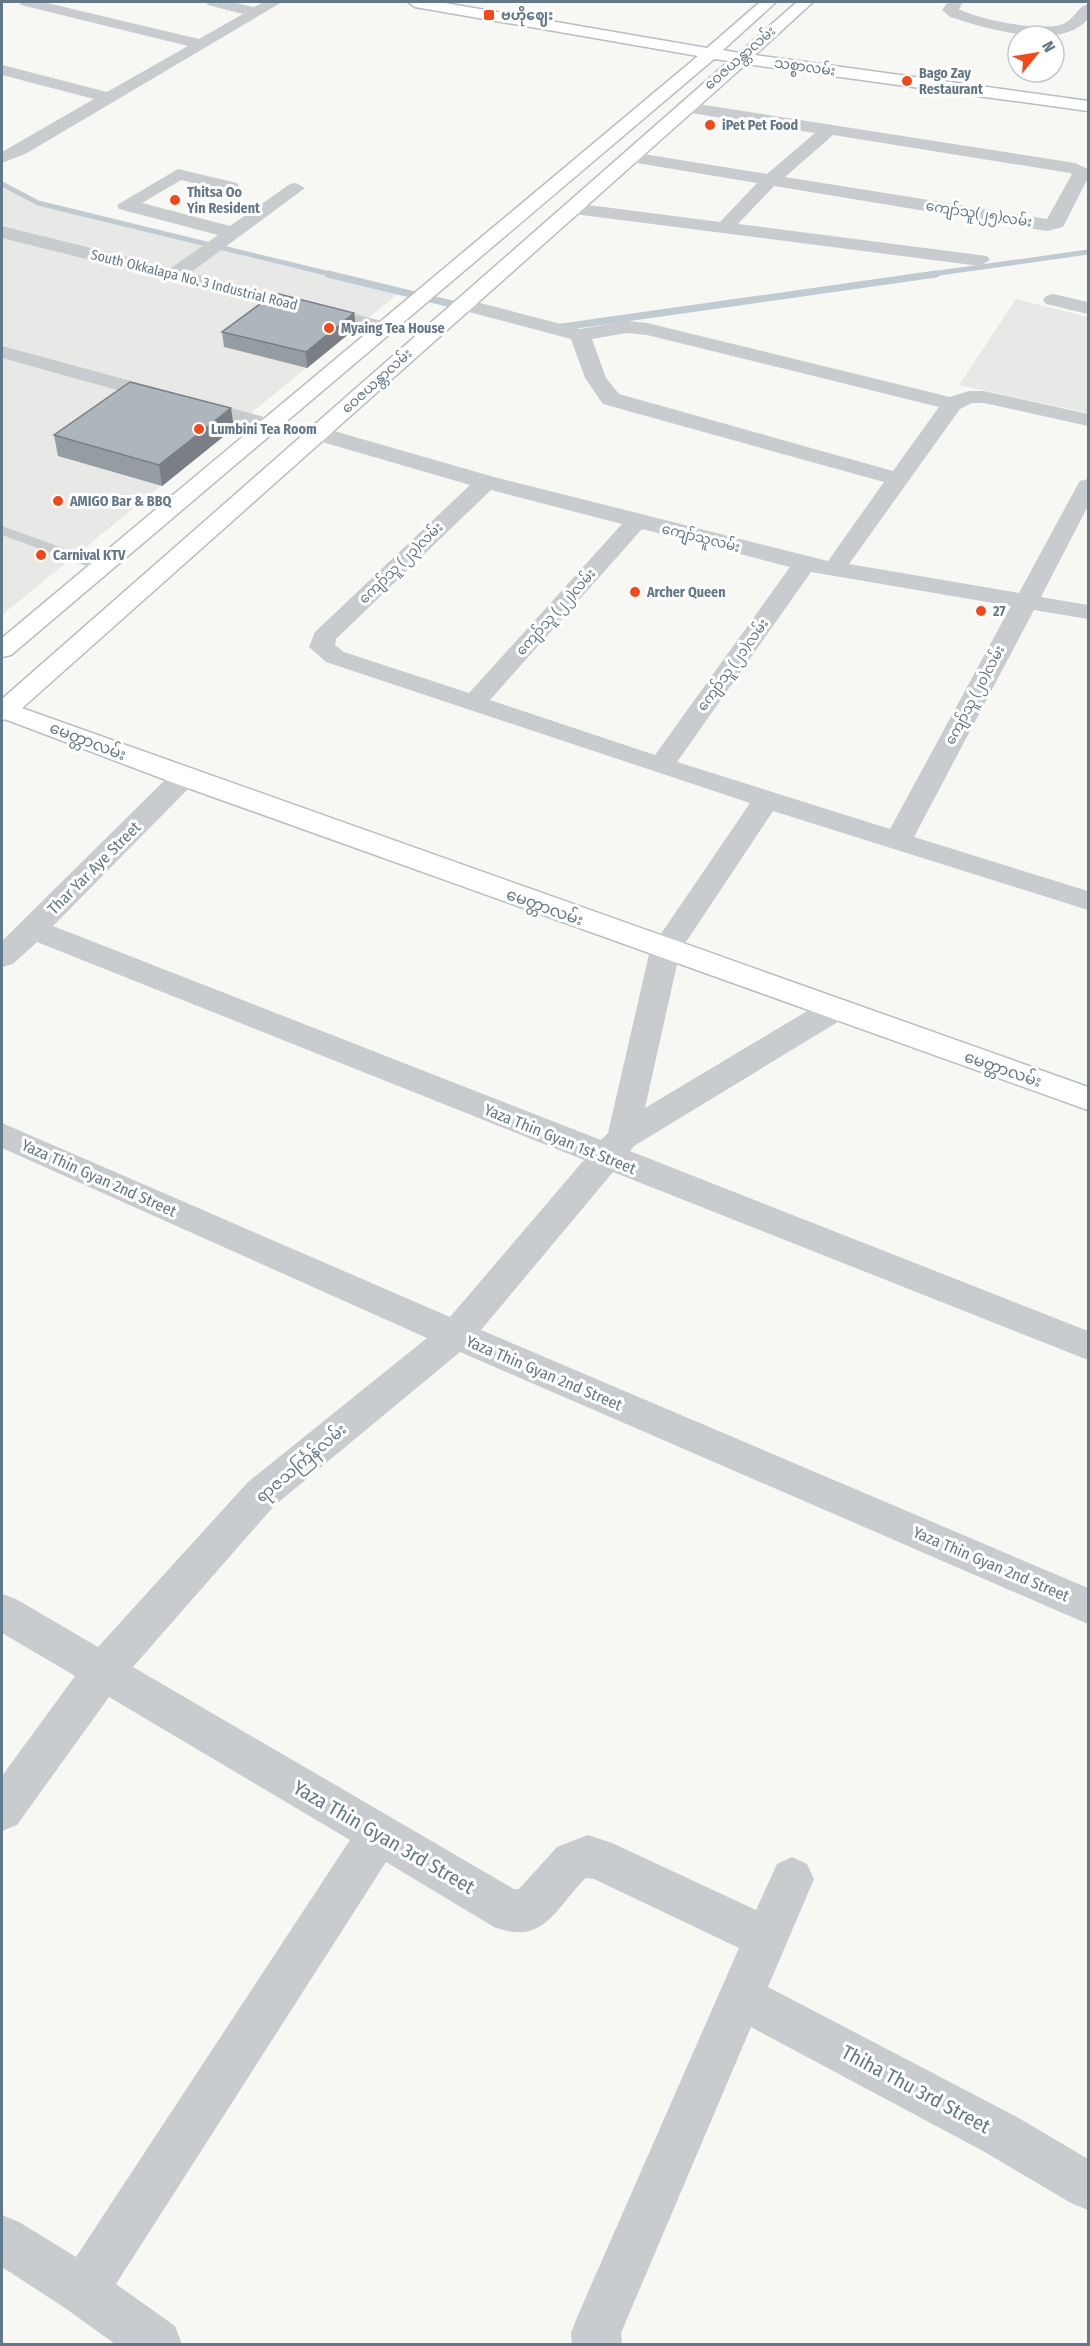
<svg xmlns="http://www.w3.org/2000/svg" width="1090" height="2346" font-family="'Fira Sans Condensed','Noto Sans Myanmar',sans-serif">
<style>
.built{fill:#e8e9e7}
.lines{fill:none;stroke-linecap:round;stroke-linejoin:round}
.stream-far1{stroke:#bfcbd0;stroke-width:5}
.stream{stroke:#bfcbd0;stroke-width:7}
.secondary-casing{stroke:#b8bec2;stroke-width:3}
.primary-casing{stroke:#b9bdc1;stroke-width:3}
.lane{fill:#c9cccf;fill-rule:evenodd}
.street{fill:#c9cccf;fill-rule:evenodd}
.secondary{fill:#fff;fill-rule:evenodd}
.primary{fill:#fff;fill-rule:evenodd}
.wall{fill:#959da2}
.shaded-wall{fill:#797f84}
.building{fill:#adb6bc;stroke:#797f84;stroke-width:1.5}
.poi-dot{fill:#f44817;stroke:#fff;stroke-width:2}
.labels{text-anchor:middle;dominant-baseline:central;stroke-width:6;stroke-linejoin:round;paint-order:stroke}
.far-poi-label{font-size:14px;font-weight:bold;fill:#637888;stroke:#fff;text-anchor:start}
.far-street-label{font-size:14px;fill:#637888;stroke:#fff}
.street-label{font-size:16px;fill:#637888;stroke:#fff}
.near-street-label{font-size:20px;fill:#637888;stroke:#fff}
</style>
<rect width="100%" height="100%" fill="#f7f7f3"/>
<path class="built" d="M2 187 34 204 399 293 2 615Z
M1016 299 1088 317V413L959 385Z"/>
<g class="lines">
<path class="stream-far1" d="M2 184 38 203 334 275
M925 275 1088 252"/>
<path class="stream" d="M328 274 464 307
M555 328 936 274"/>
<defs>
<path id="secondary" d="M2 701 1088 1087V1110L174 783 2 718Z"/>
<path id="primary" d="M408 2H439L707 48 760 2H776L723 50 739 53 797 2H813L755 55 1088 101V111L746 64 11 718 2 720V699L729 61 714 59 11 655 2 657V638L698 56 415 7Z"/>
</defs>
<use href="#secondary" class="secondary-casing"/>
<use href="#primary" class="primary-casing"/>
<path class="lane" d="M2 526 107 564 109 567 102 571 97 570 2 535Z"/>
<path class="street" d="M19 2H43L199 39 243 14 208 5 206 2H231L254 7 264 2H282L27 153 2 163V152L94 99 2 75V65L107 92 188 46 21 5Z
M948 2H963L959 9C979 20 1042 32 1063 24 1074 20 1077 7 1088 4V19C1061 52 984 28 950 17L942 10Z
M685 102 1075 163 1088 169V178L1063 227 1047 231 774 186 738 224 987 256 990 260 980 266 566 213 564 209 566 205 573 203 720 222 757 183 631 162 622 157 625 153 631 152 767 174 815 133 679 111 677 107ZM833 135 1070 173 1072 174 1047 219 785 177Z
M178 169 237 183 240 187 231 192 181 180 142 203 230 226 290 184 296 183 305 188 190 273 394 324 397 328 394 332 387 334 2 238V226L171 268 218 235 119 209 117 205Z
M1053 294 1088 302V314L1046 304 1043 300 1046 296Z
M461 298 580 329 627 321 647 323 950 397 969 391H984L1088 414V426L984 403H972L960 409 849 564 1019 593 1077 486 1080 481 1088 479V506L1041 597 1088 605V619L1034 610 914 837 1088 891V910L773 811 680 951 645 1108 824 1001 835 998 846 1001 850 1009 846 1017 634 1146 630 1151 1088 1331V1360L613 1172 481 1330 1088 1588V1624L460 1352 274 1506 133 1667 514 1889H519L557 1847 588 1835 612 1843 756 1910 777 1864 792 1857 807 1864 814 1879 768 1987 1017 2117 1088 2159V2210L1071 2203 983 2151 751 2027 621 2333 622 2344H572L571 2333 578 2315 739 1948 594 1879 586 1878C556 1906 545 1947 494 1927L386 1862 116 2284 175 2326 182 2344H115L65 2308 2 2267V2215L19 2222 76 2257 350 1840 109 1697 17 1825 2 1831V1776L75 1676 2 1633V1594L16 1599 98 1647 248 1482 427 1338 2 1148V1123L450 1317 584 1160 37 942 13 964 2 967V941L174 771 184 769 194 771 198 777 194 783 53 926 601 1140 608 1133 650 950 750 803 326 662 309 647 315 632 470 485 312 439 309 434 312 429 320 427 494 477 828 561 884 482 603 404 585 378 571 339 454 308 451 304 454 300ZM627 333 647 335 939 407 893 471 619 394 606 378 592 339ZM491 490 622 524 469 693 344 652 335 645 336 639ZM642 529 790 567 655 755 490 700ZM811 572 1011 606 890 829 677 762Z
M2 346 279 421 282 426 279 431 271 433 2 358Z"/>
<use href="#secondary" class="secondary"/>
<use href="#primary" class="primary"/>
</g>
<path class="wall" d="M354 313 356 328 307 368 224 347 222 332Z
M234 428 162 486 58 456 54 435Z"/>
<path class="shaded-wall" d="M354 313 356 328 307 368 306 352Z
M231 408 234 428 162 486 159 465Z"/>
<path class="building" d="M275 293 354 313 306 352 222 332Z
M130 382 231 408 159 465 54 435Z"/>
<g class="poi-dot">
<rect x="483" y="9" width="12" height="12" rx="3"/>
<circle cx="907" cy="81" r="6"/>
<circle cx="710" cy="125" r="6"/>
<circle cx="175" cy="200" r="6"/>
<circle cx="329" cy="328" r="6"/>
<circle cx="199" cy="429" r="6"/>
<circle cx="58" cy="501" r="6"/>
<circle cx="41" cy="555" r="6"/>
<circle cx="635" cy="592" r="6"/>
<circle cx="981" cy="611" r="6"/>
</g>
<g class="labels">
<g class="far-poi-label">
<text x="501" y="15">ဗဟိုဈေး</text>
<text x="919" y="73">Bago Zay<tspan x="919" dy="16">Restaurant</tspan></text>
<text x="722" y="125">iPet Pet Food</text>
<text x="187" y="192">Thitsa Oo<tspan x="187" dy="16">Yin Resident</tspan></text>
<text x="341" y="328">Myaing Tea House</text>
<text x="211" y="429">Lumbini Tea Room</text>
<text x="70" y="501">AMIGO Bar &amp; BBQ</text>
<text x="53" y="555">Carnival KTV</text>
<text x="647" y="592">Archer Queen</text>
<text x="993" y="611">27</text>
</g>
<g class="far-street-label">
<text transform="translate(740 58) rotate(-41)">ဝေဇယန္တာလမ်း</text>
<text transform="translate(805 67) rotate(8)">သစ္စာလမ်း</text>
<text transform="translate(979 214) rotate(9)">ကျော်သူ(၂၅)လမ်း</text>
<text transform="translate(194 280) rotate(14)">South Okkalapa No. 3 Industrial Road</text>
<text transform="translate(377 381) rotate(-42)">ဝေဇယန္တာလမ်း</text>
<text transform="translate(701 538) rotate(14)">ကျော်သူလမ်း</text>
<text transform="translate(401 563) rotate(-44)">ကျော်သူ (၂၃)လမ်း</text>
<text transform="translate(556 612) rotate(-48)">ကျော်သူ (၂၂)လမ်း</text>
<text transform="translate(733 665) rotate(-54)">ကျော်သူ (၂၁)လမ်း</text>
<text transform="translate(975 695) rotate(-62)">ကျော်သူ (၂၀)လမ်း</text>
</g>
<g class="street-label">
<text transform="translate(88 741) rotate(21)">မေတ္တာလမ်း</text>
<text transform="translate(94 868) rotate(-45)">Thar Yar Aye Street</text>
<text transform="translate(545 907) rotate(20)">မေတ္တာလမ်း</text>
<text transform="translate(1003 1069) rotate(19)">မေတ္တာလမ်း</text>
<text transform="translate(560 1139) rotate(22)">Yaza Thin Gyan 1st Street</text>
<text transform="translate(99 1178) rotate(24)">Yaza Thin Gyan 2nd Street</text>
<text transform="translate(544 1373) rotate(23)">Yaza Thin Gyan 2nd Street</text>
<text transform="translate(301 1463) rotate(-40)">ရာဇသင်္ကြန်လမ်း</text>
<text transform="translate(991 1564) rotate(23)">Yaza Thin Gyan 2nd Street</text>
</g>
<g class="near-street-label">
<text transform="translate(384 1837) rotate(30)">Yaza Thin Gyan 3rd Street</text>
<text transform="translate(916 2089) rotate(28)">Thiha Thu 3rd Street</text>
</g>
</g>
<rect width="1090" height="2346" fill="none" stroke="#637888" stroke-width="6"/>
<g transform="translate(1036 54) rotate(60)"><circle r="28" fill="#ffffff" stroke="#c1c9cf" stroke-width="1.5"/>
<path d="M0-4.5L10 22L0 15L-10 22Z" fill="#f44817"/>
<text y="-9" font-size="16" font-weight="bold" text-anchor="middle" fill="#637888">N</text>
</g>
</svg>
